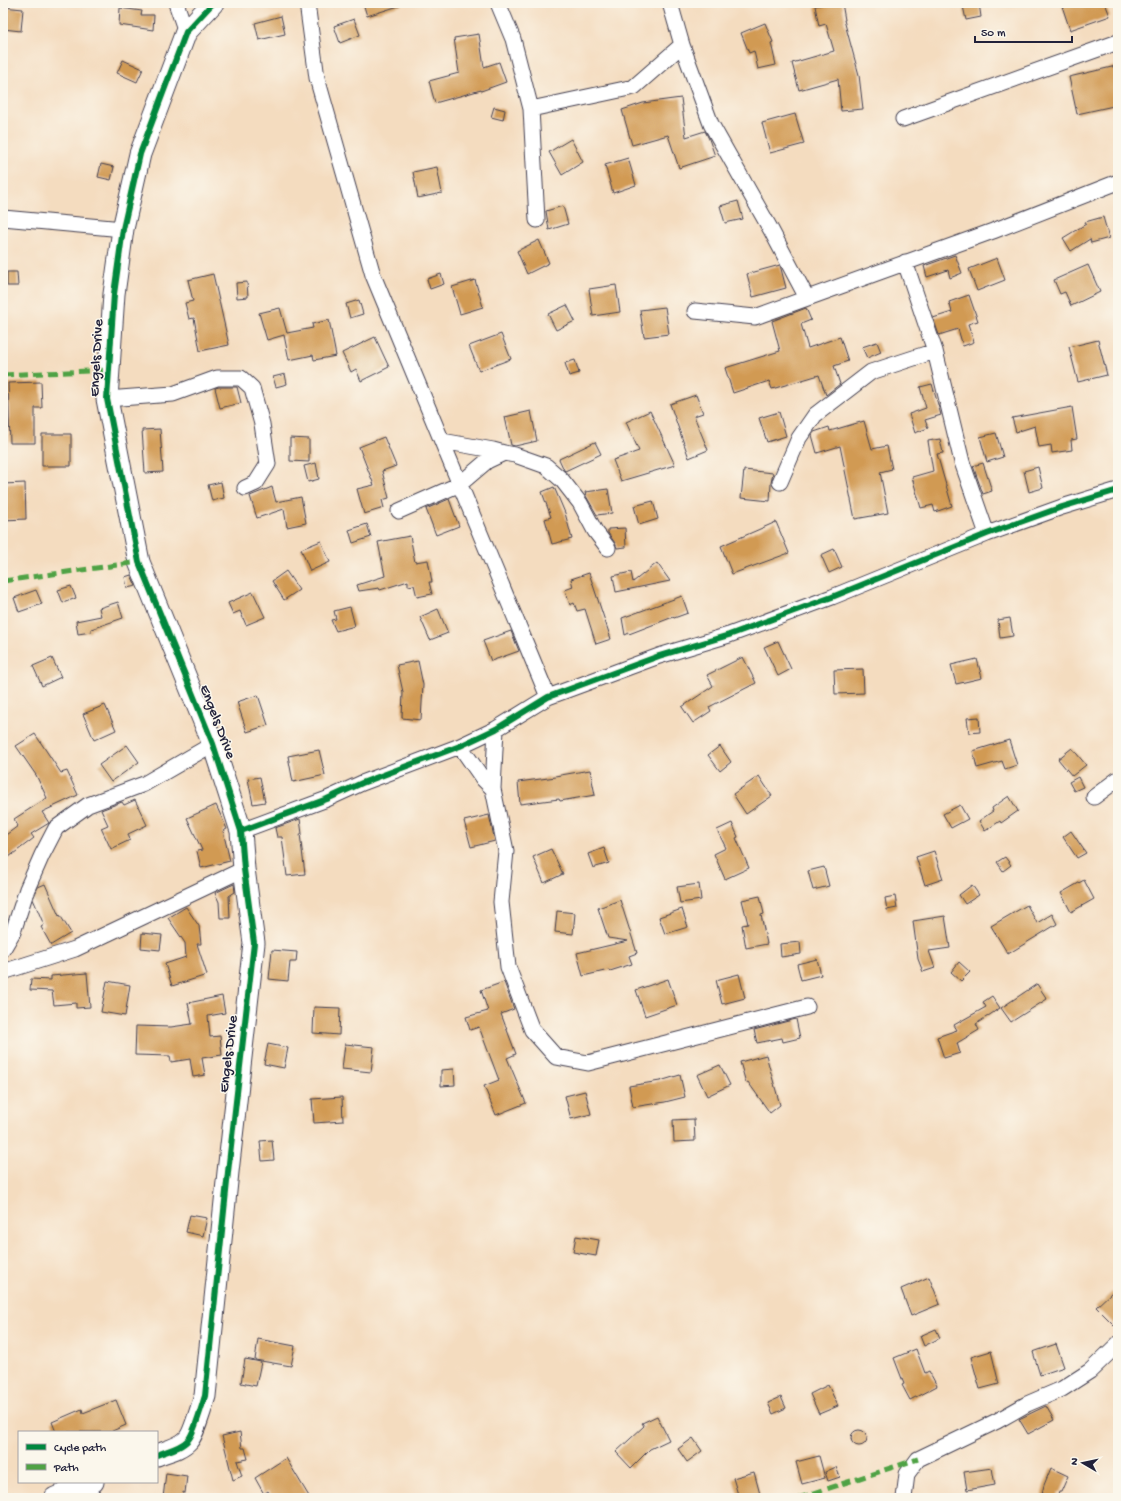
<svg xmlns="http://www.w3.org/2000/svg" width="1121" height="1501" font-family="'Gochi Hand',sans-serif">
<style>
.building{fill:#d19a53}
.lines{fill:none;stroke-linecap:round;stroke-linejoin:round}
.street-casing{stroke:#423e4f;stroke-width:17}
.secondary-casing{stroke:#423e4f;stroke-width:23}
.street{stroke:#fff;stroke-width:15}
.secondary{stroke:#fff;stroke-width:21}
.quiet{stroke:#50a245;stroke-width:5;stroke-dasharray:10 5;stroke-linecap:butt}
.cycleway-casing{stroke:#fbf7ec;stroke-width:8}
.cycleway{stroke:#00873e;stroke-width:6}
.labels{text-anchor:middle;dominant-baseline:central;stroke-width:3;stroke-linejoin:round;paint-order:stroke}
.street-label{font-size:15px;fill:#22223b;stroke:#fbf7ec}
</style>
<rect width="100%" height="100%" fill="#fbf7ec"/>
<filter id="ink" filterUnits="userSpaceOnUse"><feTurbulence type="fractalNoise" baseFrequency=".025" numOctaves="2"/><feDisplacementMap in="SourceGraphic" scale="8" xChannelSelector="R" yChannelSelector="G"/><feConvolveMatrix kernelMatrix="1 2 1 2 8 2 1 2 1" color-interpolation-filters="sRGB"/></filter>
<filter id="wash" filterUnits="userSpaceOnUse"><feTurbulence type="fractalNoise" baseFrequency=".012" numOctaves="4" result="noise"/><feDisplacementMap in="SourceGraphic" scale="16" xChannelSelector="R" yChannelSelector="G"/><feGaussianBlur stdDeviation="0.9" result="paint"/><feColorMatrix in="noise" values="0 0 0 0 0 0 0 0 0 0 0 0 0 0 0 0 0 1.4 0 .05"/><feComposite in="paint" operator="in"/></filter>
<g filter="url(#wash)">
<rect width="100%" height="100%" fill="#f4dcbf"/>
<g id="blocks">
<path class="building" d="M363 3H401L402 5 367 16Z
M830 3H842L845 20H844L859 75 863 109 841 111 838 79 799 90 792 63 834 51 826 24 819 26 815 6Z
M979 3 981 17 966 20 963 6Z
M1061 3H1105L1110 16 1070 30Z
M3 7 23 9 21 31 3 29Z
M120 8 142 11 141 15H154L153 30 119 25Z
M281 16 285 34 259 40 255 23Z
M354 19 360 35 340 43 334 26Z
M765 23 773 42 771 43 776 65 758 69 754 51 749 53 741 33Z
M479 34 484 67 499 62 506 82 481 91V90L435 103 429 81 459 73 454 38Z
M123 60 143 69 137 82 117 73Z
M1116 66 1118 76V105L1077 114 1069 77Z
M681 98 686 137 705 131 709 139 715 156 679 168 668 135 632 145 622 110 643 103Z
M494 107 505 110 503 120 491 117Z
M795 114 804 144 770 153 762 123Z
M571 139 583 162 562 175 549 152Z
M628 158 636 185 613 193 605 165Z
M101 164 114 167 111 180 98 177Z
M437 167 442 193 418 198 413 172Z
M738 201 743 219 725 223 720 206Z
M563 206 568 224 549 230 546 211Z
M1103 217 1109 238 1091 243 1090 239 1071 251 1063 238 1086 224 1085 222Z
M539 240 549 263 527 274 517 251Z
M955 255 962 273 950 278 948 270 927 277 924 266Z
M997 258 1005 280 977 291 969 269Z
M780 265 786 288 753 297 747 274Z
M1088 265 1100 292 1071 306 1065 292 1060 294 1054 280Z
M7 272H17L18 286H7Z
M213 274 229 345 200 351 194 318 189 319 185 303 193 301 188 280Z
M441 274 444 284 430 289 427 279Z
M475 280 483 307 460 314 452 287Z
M247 282 248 297 237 298 236 283Z
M616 285 620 312 593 316 589 289Z
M969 295 978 321 968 324 974 342 963 346 958 329 939 335 933 318 952 312 949 302Z
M359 300 363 314 350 318 346 304Z
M567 305 575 321 556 330 548 314Z
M665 307 669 334 644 337 640 310Z
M280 308 287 333 313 328 312 324 329 320 336 356 314 360 313 355 289 360 284 335 267 340 259 313Z
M806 308 811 320 801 324 808 348 840 337 848 361 834 366 840 384 826 395 819 375 772 389 769 381 733 393 725 368 780 351 772 321Z
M501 334 511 359 479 371 469 346Z
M375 337 389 367 361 381 356 369 351 372 342 353Z
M1098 340 1107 375 1078 382 1069 347Z
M877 342 881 352 867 358 862 347Z
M575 360 579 373 569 376 565 363Z
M285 374 287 384 276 387 273 377Z
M41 382 42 408H35V443H10L8 383Z
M932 384 941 415 925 420 928 428 915 433 909 414 926 408 920 387Z
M219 387H237L241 403 220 408 215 388Z
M696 395 703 413 694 416 708 450 689 458 670 404Z
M1072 407 1077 439 1071 440 1072 450 1052 453 1051 445 1039 447 1035 426 1016 432 1012 418Z
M531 411 537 441 515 446 511 445 505 417Z
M650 411 675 465 621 481 613 460 639 451 626 422Z
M779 412 786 436 767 442 759 418Z
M864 421 872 449 887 446 892 469 880 472 888 513 855 519 840 446 817 453 812 435 814 432 829 427 830 431Z
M160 429 163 472 145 473 142 430Z
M996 433 1003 457 987 462 980 437Z
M42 434H71V466H42Z
M384 437 396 466 382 471 389 498 382 500 384 508 364 514 357 489 374 485 359 447Z
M290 438 309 439V462L290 461Z
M940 439 943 453 937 454 952 506 935 512 933 505 921 508 912 477 933 471 928 441Z
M595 442 601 454 565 471 564 470 559 459Z
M316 463 319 479 308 482 304 466Z
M983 463 992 491 983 494 973 466Z
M1038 467 1043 488 1029 492 1024 471Z
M744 470 773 473 771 483 770 501 741 498Z
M221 482 224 498 212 501 208 485Z
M25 483 26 519 3 520V484Z
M272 487 276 502 301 497 306 523 287 527 284 509 257 518 250 496Z
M554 487 565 513 572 539 552 544 545 519 551 517 542 492Z
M608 489 612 513 597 515 586 496 585 492Z
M449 499 459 526 436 535 426 509Z
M653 501 658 519 639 525 634 506Z
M776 522 789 553 732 574 721 546Z
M367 524 371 537 353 543 349 530Z
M625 528 626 547 617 548 615 543 608 533V529Z
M410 536 415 562 428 560 432 582H429L432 594 417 597 414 585 408 586V581L380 590 379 588 359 591 357 585 385 576 378 542Z
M321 541 330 562 310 571 301 549Z
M834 549 842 567 829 573 821 555Z
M657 563 670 581 616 592 613 576 631 572 633 582Z
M286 571 299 590 284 600 272 581Z
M589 573 611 639 596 644 585 609 577 611 574 603 570 605 565 590 573 587 571 579Z
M131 575 136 586 127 588 125 577Z
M71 586 76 598 63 603 58 590Z
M36 590 42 604 19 612 14 598Z
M253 592 265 617 246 625 240 611 233 614 228 603Z
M682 596 688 613 674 618 673 617 629 634V633L625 635 622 618Z
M118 602 123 618 91 629V632L78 634 76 621 101 616 99 608Z
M350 607 355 626 336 631 331 620 336 619 334 611Z
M438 609 448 633 430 640 420 617Z
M1010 618 1013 636 1000 638 998 620Z
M511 631 519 651 491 661 483 641Z
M778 641 791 669 778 676 764 647Z
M743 657 756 683 709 707 711 711 693 723 682 707 713 686 707 675Z
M52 658 61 677 42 686 33 666Z
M977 659 982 678 956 684 951 665Z
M418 661 423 685 421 720 402 718 403 692 397 665Z
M863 669 864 693 835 694 834 670Z
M258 695 268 725 247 732 237 702Z
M105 705 116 730 94 740 83 714Z
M979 717 980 732 969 733 967 718Z
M35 734 61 773 67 771 78 795 42 812 49 823 31 834 34 838 9 857 3 849V837L18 826 14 819 47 798 36 775 16 746Z
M1009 740 1017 765 1005 769 1002 761 977 768 973 751Z
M127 745 139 762 111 782 99 765Z
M720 746 731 762 720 771 708 755Z
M1072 748 1086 765 1072 776 1058 759Z
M319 750 325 775 293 782 288 756Z
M590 770 595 795 560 801 559 799 520 804 518 782 556 777 555 776Z
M759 776 772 796 746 814 733 794Z
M260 777 265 802 253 804 248 779Z
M1078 777 1083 787 1074 791 1069 782Z
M1009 796 1018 811 1001 823 1000 821 985 831 979 821 993 811 992 808Z
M135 800 147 825 128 834 130 840 111 849 101 828 108 825 101 810 122 802 124 805Z
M216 805 227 829 223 831 230 861 201 868 197 851 202 850 187 818Z
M960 805 968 819 951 828 943 814Z
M489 815 495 841 471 847 464 821Z
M300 819 302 834H300L305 874 287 876 282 837H277L275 828Z
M732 823 738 837 736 838 749 868 725 879 714 854 726 848 717 830Z
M1071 831 1086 853 1077 858 1063 837Z
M604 848 609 863 593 868 588 854Z
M551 849 563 874 544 883 533 857Z
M934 851 943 879 925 885 916 857Z
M1005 857 1011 865 1003 871 997 862Z
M824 867 829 886 813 890 808 871Z
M1084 880 1094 899 1071 912 1061 893Z
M45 884 59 916 60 915 71 933 51 945 41 927 44 925 33 899 38 887Z
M234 884 235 892 229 896 230 918H220L219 902 215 893Z
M699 884 701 900 680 903 677 887Z
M972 885 979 895 965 904 959 895Z
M760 896 764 914 761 915 767 944 746 948 742 925 748 924 742 900Z
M895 896 897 908 887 910 885 898Z
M620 900 637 953 629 956 632 964 610 971 609 970 583 976 577 953 628 941 608 938 598 908Z
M1027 905 1037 923 1052 914 1057 924 1008 954 991 926Z
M186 907 199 926 201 944H197L207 975 172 986 165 964 186 957 185 943 168 918Z
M682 909 688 927 665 934 659 917Z
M557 911 575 913 573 934 555 932Z
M945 916 950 948 929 951 935 968 923 972 918 959 913 921Z
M142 933 162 935 160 950 141 948Z
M800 942 801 954 781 957 780 944Z
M272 950 297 952 296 962H290L288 981 269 979Z
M817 959 821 975 801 980 797 964Z
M959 962 970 972 961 981 951 972Z
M87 973 90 1007 76 1008V1003L54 1005 52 991 30 990 31 979 51 980V976Z
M739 974 745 998 722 1004 716 980Z
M668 979 677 1005 645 1016 636 990Z
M107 981 130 985 125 1016 101 1012Z
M504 982 514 1009 501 1014 516 1054 507 1058 526 1103 496 1115 484 1086 499 1080 479 1027 470 1030 466 1017 488 1011 481 990Z
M1037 984 1047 999 1011 1022 1001 1008Z
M222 996 225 1013 208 1016 210 1037 220 1036 222 1055 202 1058 205 1075 193 1077 190 1059 171 1062 170 1056 135 1055 136 1026 171 1027 192 1024 188 1003Z
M992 996 1000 1008 976 1024 979 1030 957 1043 960 1053 944 1058 937 1037 957 1030 954 1025 986 1007 983 1002Z
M314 1007 340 1008 339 1035 313 1033Z
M796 1019 800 1038 783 1042 782 1038 757 1043 754 1030Z
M268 1044 288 1048 284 1068 264 1064Z
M345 1044 374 1047 371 1072 342 1069Z
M766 1055 780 1105 770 1113 748 1082 746 1083 740 1062Z
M720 1065 730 1085 707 1096 697 1075Z
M454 1069 455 1085 441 1086V1070Z
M680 1075 685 1097 665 1102 633 1107 629 1086 660 1081Z
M585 1091 591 1114 571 1119 565 1096Z
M342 1097 343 1121 314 1123 312 1099Z
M694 1119 695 1141 674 1142 673 1120Z
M272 1140 274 1160 262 1161 260 1141Z
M190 1215 207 1218 203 1236 186 1232Z
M576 1236 599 1240 596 1256 573 1252Z
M929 1277 940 1304 911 1316 901 1289Z
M1112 1292 1118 1298V1329L1096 1307Z
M936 1329 940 1338 924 1346 920 1336Z
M258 1339 295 1346 291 1366 255 1360Z
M1056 1344 1064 1367 1040 1375 1033 1352Z
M916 1349 925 1373 929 1371 937 1386 910 1400 902 1385 904 1384 894 1358Z
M991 1351 999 1384 980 1389 971 1357Z
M245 1359 261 1362 256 1386 241 1383Z
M828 1385 838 1406 819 1414 810 1394Z
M781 1397 786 1408 773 1414 768 1403Z
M116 1400 126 1425 110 1432H56L52 1422 82 1409 83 1413Z
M1046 1406 1054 1420 1028 1434 1019 1419Z
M657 1416 669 1440 650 1449 631 1468 616 1452 644 1426 642 1423Z
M851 1438a8 8 0 1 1 16 0a8 8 0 1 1-16 0Z
M240 1432 242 1448H245L248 1459 237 1461 242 1476 233 1480 222 1436Z
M693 1438 702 1451 687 1462 678 1449Z
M819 1456 825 1478 802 1484 796 1462Z
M286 1458 310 1498H272L268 1491 264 1494 255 1478Z
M836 1467 840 1477 828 1481 825 1472Z
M992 1468 995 1485 967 1490 964 1472Z
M1051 1468 1068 1476 1061 1492H1059L1057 1498H1041L1044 1485Z
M754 1472 761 1498H739L733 1478Z
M166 1473 187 1476 185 1493 183 1492V1498H163Z"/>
</g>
</g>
<g filter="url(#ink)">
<use href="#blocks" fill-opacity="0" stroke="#423e4f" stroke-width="1"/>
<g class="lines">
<defs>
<path id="street" d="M176 3 186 32
M307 3 317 78 373 275 548 697
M498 3 513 39 531 109 537 220
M670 3 682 45 711 124 771 230 807 298
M531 109 634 87 682 45
M903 119 1118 42
M3 218 123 229
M905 262 935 351 962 462 987 534
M695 311 755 317 993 231 1118 182
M107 399 173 394 217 378H241L252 388 262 424 268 464 256 483 245 488
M442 441 493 450 504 453
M780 482 799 438 815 415 871 372 935 351
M399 511 460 484 487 461 504 453 515 455 546 466 562 480 580 503 595 531 608 548
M496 729 493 789 506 851 501 902 508 967 532 1030 556 1057 588 1063 807 1007
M460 746 483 779 493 789
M1094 797 1118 779
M241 831 327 799 362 783 460 746 496 729 548 697 659 656 729 635 832 597 987 534 1062 507 1118 490
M3 949 13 932 27 889 42 855 56 828 88 805 144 784 213 744
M3 972 75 949 244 869
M904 1498 907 1474 918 1459 997 1421 1027 1404 1062 1389 1090 1371 1118 1344"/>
<path id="secondary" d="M157 1455C167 1451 181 1448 188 1440 194 1434 202 1405 205 1396L228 1172 254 943 244 869 241 831 213 744 139 562 107 399 114 294 123 229 140 154 186 32 213 3
M55 1498 93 1482"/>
</defs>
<use href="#street" class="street-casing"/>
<use href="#secondary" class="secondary-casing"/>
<use href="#street" class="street"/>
<use href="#secondary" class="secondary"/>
<path class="quiet" d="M3 375 108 370
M3 581 139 562
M799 1498 918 1459"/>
<defs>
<path id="cycleway" d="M241 831 327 799 362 783 460 746 496 729 548 697 659 656 729 635 832 597 987 534 1062 507 1118 490
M157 1455C167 1451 181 1448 188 1440 194 1434 202 1405 205 1396L228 1172 254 943 244 869 241 831 213 744 139 562 107 399 114 294 123 229 140 154 186 32 213 3"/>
</defs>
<use href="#cycleway" class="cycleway-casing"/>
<use href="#cycleway" class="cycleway"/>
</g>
</g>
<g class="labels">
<g class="street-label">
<text transform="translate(97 358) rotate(-87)">Engels Drive</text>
<text transform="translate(217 722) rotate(69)">Engels Drive</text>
<text transform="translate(229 1054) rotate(-83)">Engels Drive</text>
</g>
</g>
<rect width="1121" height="1501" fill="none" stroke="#fbf7ec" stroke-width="16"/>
<rect x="18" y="1431" width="140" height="52" fill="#fbf7ec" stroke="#a4a2a5"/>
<rect x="26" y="1444" width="20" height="6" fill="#00873e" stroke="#a4a2a5"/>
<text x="54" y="1451" font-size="12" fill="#22223b">Cycle path</text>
<rect x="26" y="1464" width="20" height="6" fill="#50a245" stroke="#a4a2a5"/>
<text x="54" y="1471" font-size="12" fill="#22223b">Path</text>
<g transform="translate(1083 1463) rotate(279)" stroke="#fbf7ec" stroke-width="3" paint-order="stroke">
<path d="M0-3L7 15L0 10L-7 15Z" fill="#22223b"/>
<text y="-6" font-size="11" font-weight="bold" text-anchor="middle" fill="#22223b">N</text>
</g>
<path d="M975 36v6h97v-6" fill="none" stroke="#22223b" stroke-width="2"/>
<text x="981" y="36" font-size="12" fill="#22223b" stroke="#fbf7ec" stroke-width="3" paint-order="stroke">50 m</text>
</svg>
